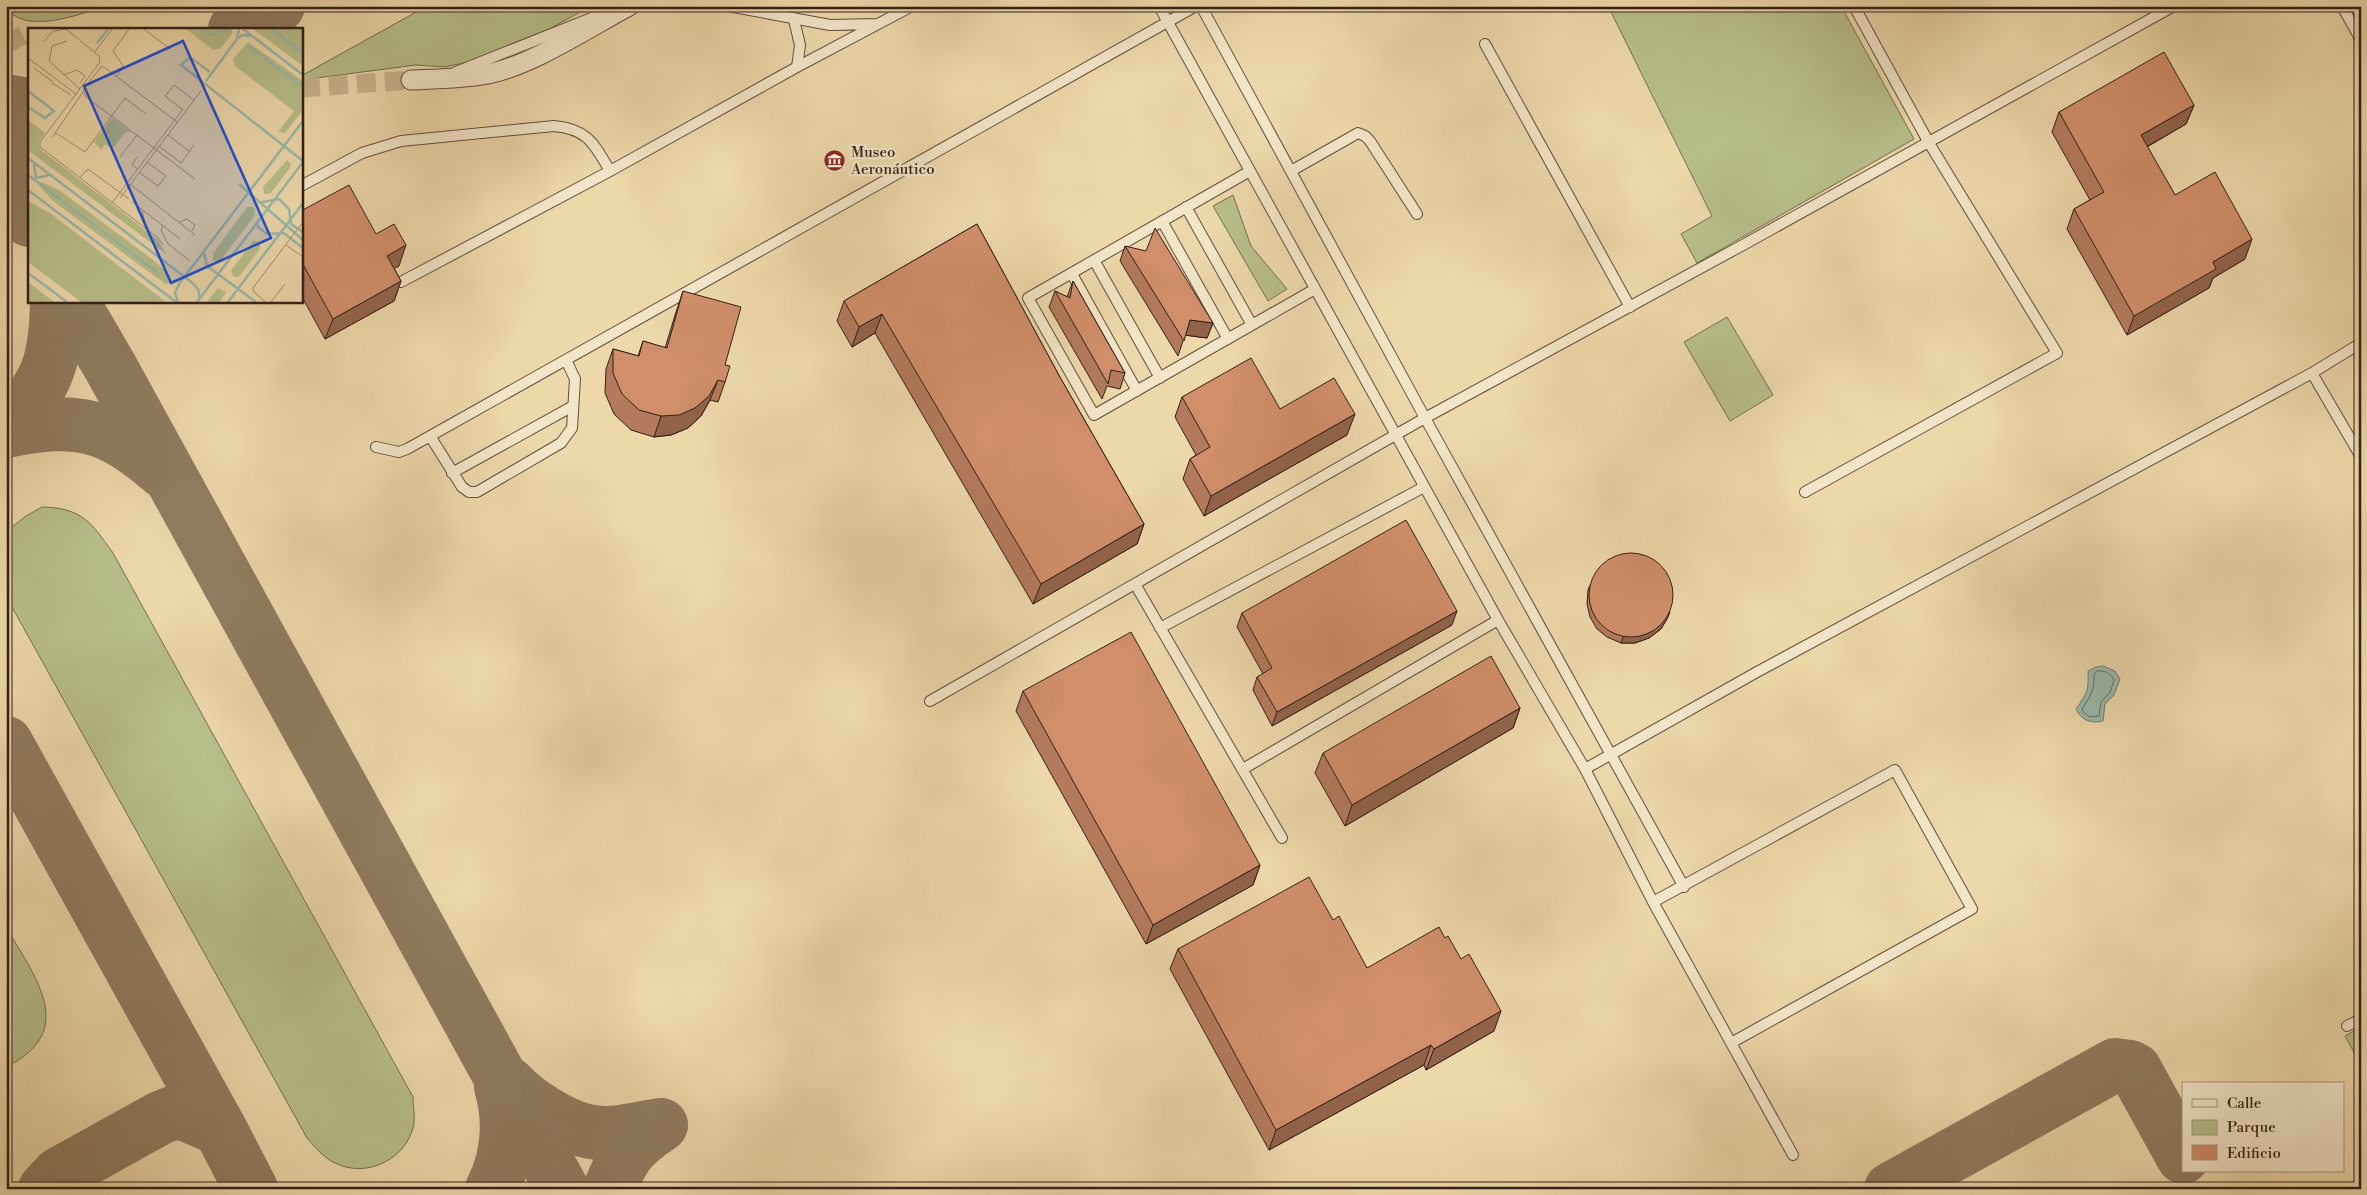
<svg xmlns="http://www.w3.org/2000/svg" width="2367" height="1195" font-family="'Libre Bodoni',serif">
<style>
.green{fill:#b7bf8a;stroke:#756f50}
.water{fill:#99b9ac;stroke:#707b70}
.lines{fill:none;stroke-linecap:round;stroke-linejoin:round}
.shore{stroke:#666c62;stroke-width:1}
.taxiway{stroke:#907c60;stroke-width:54}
.street-tunnel{stroke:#c8b38d;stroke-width:19;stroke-dasharray:19 9;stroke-linecap:butt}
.lane-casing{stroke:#624d3c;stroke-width:12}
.street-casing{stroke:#624d3c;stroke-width:21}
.lane{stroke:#f3e6c8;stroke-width:10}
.street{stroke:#f3e6c8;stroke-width:19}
.wall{fill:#b37a5b;stroke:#331f17}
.shaded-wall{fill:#92634a;stroke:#331f17}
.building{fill:#d08e6a;stroke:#331f17}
.labels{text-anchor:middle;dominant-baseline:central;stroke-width:4.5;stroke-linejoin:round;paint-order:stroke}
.poi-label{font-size:15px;fill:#331f17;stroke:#f3e6c8;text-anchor:start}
.inset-river{fill:none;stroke:#99b9ac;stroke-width:2.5}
.inset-road{fill:none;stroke:#a38e6f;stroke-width:1}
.view{fill:#1d4ed8;fill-opacity:0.15;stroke:#1d4ed8;stroke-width:2.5}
.inset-edge{fill:none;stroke:#331f17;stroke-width:2.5}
</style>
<rect width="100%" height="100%" fill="#edd8aa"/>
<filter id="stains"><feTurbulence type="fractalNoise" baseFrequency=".004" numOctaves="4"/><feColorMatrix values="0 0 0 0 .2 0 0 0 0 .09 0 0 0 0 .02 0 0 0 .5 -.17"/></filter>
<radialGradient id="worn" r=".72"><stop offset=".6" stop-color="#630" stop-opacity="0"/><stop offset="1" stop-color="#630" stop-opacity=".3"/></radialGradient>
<path class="green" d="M6 6H104C80 15 21 36 6 6Z
M427 6H591L504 54 445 67 416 65 301 80V76Z
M1608 6H1841L1914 139 1697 263 1681 234 1712 216Z
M1233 195 1251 246 1287 289 1268 301 1213 206Z
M1727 317 1773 395 1730 421 1684 342Z
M42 507C82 508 91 522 113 553L413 1097C413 1106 415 1116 414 1124 407 1159 367 1179 335 1163 324 1158 315 1147 307 1138L7 598 6 536 12 527 26 516Z
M6 927C34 976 80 1031 6 1067Z
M2361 1027V1065L2345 1036Z"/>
<path class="water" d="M2103 666 2115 671 2120 679 2114 695 2105 704 2103 721C2091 724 2081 720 2076 709 2087 693 2089 691 2088 671L2096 667Z"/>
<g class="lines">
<path class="shore" d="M2097 671C2105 670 2112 674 2114 681L2110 692 2101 702 2099 716 2090 717 2084 713 2082 709C2091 694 2094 693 2094 675Z"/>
<path class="taxiway" d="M235 29 278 6
M6 101 29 105
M6 150 29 138
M6 179 29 220
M72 301 112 370 562 1189
M6 430C48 384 56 363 57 301
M6 431C78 416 109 424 164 472
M6 743 220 1129 251 1189
M508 1083C525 1102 562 1126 587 1131 610 1137 638 1128 661 1125
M45 1189 59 1174 160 1118 175 1112 190 1116 220 1129
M492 1189C508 1158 511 1120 501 1087
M610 1189C623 1155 631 1145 661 1125
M1891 1189 2115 1065 2130 1067 2135 1070 2183 1157"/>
<path class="street-tunnel" d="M6 44 29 32
M301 88 411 80"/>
<defs>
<path id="lane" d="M728 6 830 25 877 24
M1159 6 1498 620 1585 769 1653 902 1793 1155
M1201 6 1425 418 1684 887
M2342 6 2361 40
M794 20 800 45 797 67
M1485 44 1630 307
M456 72 594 17
M1250 171 1028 298 1094 415 1315 289
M1291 171 1358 133 1365 136 1370 141 1417 214
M301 186 362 153 401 141 554 126C588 129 594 144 610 171
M1186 207 1252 325
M1162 221 1228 339
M1094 260 1160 378
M1072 274 1137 391
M401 282 610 171 797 67 912 6
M2312 373 2361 457
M430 436 462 487 469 492H477L561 443 572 428 575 379 566 360
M376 447 399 452 407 449 1196 6
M452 473 573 406
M1805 492 2057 353 1929 143 1854 6
M1135 584 1282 838
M1160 628 1424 487
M930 701 1425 418 1743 245 2174 6
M1243 769 1498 620
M1585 769 1757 672 2312 373 2361 343
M1653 902 1895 770 1972 909 1731 1043
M2347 1026 2361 1019"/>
<path id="street" d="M411 80C437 79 462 79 488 74 532 65 588 28 629 6"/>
</defs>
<use href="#lane" class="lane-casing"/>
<use href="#street" class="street-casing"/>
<use href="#lane" class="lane"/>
<use href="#street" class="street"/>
</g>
<path class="wall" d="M2194 105 2186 124 2147 147 2175 195 2245 259 2213 278 2209 288 2127 335 2067 229 2074 209 2090 200 2052 132 2059 112Z
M301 211 376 234 399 266 394 268 401 281 394 301 325 339 301 295Z
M977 224 1061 379 1144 524 1137 544 1033 604 875 333 852 347 837 321 844 301Z
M1125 246 1213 323 1207 338 1185 335 1178 356 1120 261Z
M1073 281 1125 373 1120 389 1107 386 1102 399 1049 307 1055 291 1067 297Z
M683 291 725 365V382L718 402 710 400 701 416 688 428 671 435 654 437 631 430 614 414 605 393 606 369 613 349 638 356 643 341 665 348 676 312Z
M1182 397 1280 409 1347 435 1204 516 1183 479 1190 459 1196 455 1175 417Z
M1590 585 1668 617 1661 629 1649 638 1635 643H1621L1607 637 1597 629 1590 617 1587 604 1588 590Z
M1242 613 1452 625 1272 726 1253 690 1257 677 1263 674 1237 627Z
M1023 691 1260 865 1253 885 1146 944 1016 711Z
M1520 708 1513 728 1345 826 1315 773 1323 753Z
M1333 920 1367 968 1494 1031 1426 1070 1424 1065 1269 1150 1170 969 1178 949Z"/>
<path class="shaded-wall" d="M2194 105 2186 124 2134 154 2141 135Z
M2252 239 2245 259 2213 278 2209 288 2127 335 2134 316 2213 262Z
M406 245 399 266 380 276 387 256Z
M401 281 394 301 325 339 333 319Z
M882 314 875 333 852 347 859 327Z
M1190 320 1213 323 1207 338 1184 335Z
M718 380 710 400 701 416 688 428 671 435 654 437 661 416Z
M1355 414 1347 435 1204 516 1211 496Z
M1144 524 1137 544 1033 604 1041 584Z
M1457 611 1452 625 1272 726 1277 712Z
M1670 612 1668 617 1661 629 1649 638 1635 643H1621L1623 637Z
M1520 708 1513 728 1345 826 1352 805Z
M1260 865 1253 885 1146 944 1153 925Z
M1501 1011 1494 1031 1426 1070 1434 1049Z
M1431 1045 1424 1065 1269 1150 1276 1130Z"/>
<path class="building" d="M2164 52 2194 105 2141 135 2175 195 2215 172 2252 239 2213 262 2216 269 2134 316 2074 209 2104 192 2059 112Z
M349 185 376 234 394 224 406 245 387 256 401 281 333 319 301 261V211Z
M977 224 1061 379 1144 524 1041 584 882 314 859 327 844 301Z
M1155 228 1213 323 1190 320 1184 341 1125 246 1146 251Z
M1073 281 1125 373 1111 370 1108 384 1055 291 1070 298Z
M683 291 741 307 725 365 730 366 725 382 718 380 709 396 695 408 679 415 661 416 639 410 622 394 613 373V349L639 356 643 341 667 348Z
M1251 358 1280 409 1334 378 1355 414 1211 496 1190 459 1210 447 1182 397Z
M1406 520 1457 611 1277 712 1257 677 1272 668 1242 613Z
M1589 595a42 42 0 1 1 84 0a42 42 0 1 1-84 0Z
M1131 632 1260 865 1153 925 1023 691Z
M1491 656 1520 708 1352 805 1323 753Z
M1309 877 1333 920 1339 916 1367 968 1439 927 1445 938 1448 936 1461 959 1469 954 1501 1011 1434 1049 1431 1045 1276 1130 1178 949Z"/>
<defs>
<symbol id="museum-disc" viewBox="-11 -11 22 22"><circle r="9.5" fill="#8f2418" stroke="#f3e6c8"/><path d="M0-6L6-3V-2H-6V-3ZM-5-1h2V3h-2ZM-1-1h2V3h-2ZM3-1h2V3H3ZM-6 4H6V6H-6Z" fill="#fff"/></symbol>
</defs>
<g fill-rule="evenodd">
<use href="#museum-disc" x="822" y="148" width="25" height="25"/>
</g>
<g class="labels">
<g class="poi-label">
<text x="851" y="152">Museo<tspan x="851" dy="17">Aeronáutico</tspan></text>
</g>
</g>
<g transform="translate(28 28)">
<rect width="275" height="275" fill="#edd8aa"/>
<path d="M158 1H203L205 4 193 20 185 22ZM225 1H275V38ZM220 14 275 53V82L257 105 250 104 266 83 207 38 205 31ZM84 90 103 104H98L84 121 77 116 73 122 66 114ZM0 92 17 105 10 115 13 122 129 211 139 227 0 122ZM259 132 263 136 261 141 243 165 236 166 235 159ZM14 154 31 162 128 234 141 247 144 254 138 256 118 242 25 173 13 160ZM0 173 22 185 138 274H53L0 234ZM219 179H226L227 187 193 232 185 233V225ZM225 213 232 215V220L212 248 206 249 203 243ZM0 254 26 274H0ZM190 260 198 264 192 274H179Z" fill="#b7bf8a"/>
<path class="inset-river" d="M174 1 183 7 198 1 202 4M211 1 209 11 214 7 223 8M215 1 275 47M243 1 275 25M69 15 80 1M220 18 275 59M182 44 162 29 153 37 275 133M178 53 209 11M0 63 26 83 17 90 0 79M0 130 166 256M6 136 8 150 21 147M0 147 130 245M211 156 275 212M0 162 148 274M234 174 251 171 261 181 263 196 275 204M229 194 230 199 239 206 256 205 275 220M176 225 179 238 228 274M0 245 39 274M165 255 171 263V271M150 274 147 265 151 256 275 93M169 274 275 134M200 274 275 175"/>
<path class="inset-road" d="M38 1 71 28 72 34 12 114V119L129 209 135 217M116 1 142 21M16 13 25 3 38 1M39 13 24 18 21 33 52 61M66 25 84 1M0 30 48 66M6 40 25 54M35 47 49 42 57 48 52 55M89 48 95 38 85 23 101 1M24 55 43 67M155 82 137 68 146 57 166 72M149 94 76 39H73L55 62 58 69 167 151M27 105 55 64M140 107 161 123M24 109 28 105 57 124 97 70 118 86M131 118 153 135M92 129 109 107M109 129 104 137 110 141M153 135 166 117M111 144 130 158 138 148 119 134M51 150 60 141 101 171M102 156 167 207M92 170 173 63M103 173 152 211M84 175 155 81M114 183 119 201M152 194 159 191 167 197 164 203M135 197 133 202 140 216 162 233M258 217 275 229M238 274 226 264 225 260 275 194M243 274 257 256"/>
<path class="view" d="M155 13 243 210 143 255 56 58Z"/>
<rect width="275" height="275" class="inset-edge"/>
</g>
<rect width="2367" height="1195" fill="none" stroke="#edd8aa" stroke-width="25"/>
<rect x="8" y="8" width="2352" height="1180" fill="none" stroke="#331f17" stroke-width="2.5"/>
<rect x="12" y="12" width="2342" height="1170" fill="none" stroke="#331f17"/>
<rect x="2182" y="1082" width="162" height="90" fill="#f3e6c8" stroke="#a69681"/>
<rect x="2192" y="1099" width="25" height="8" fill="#f3e6c8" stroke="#a69681"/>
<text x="2227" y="1108" font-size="15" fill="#331f17">Calle</text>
<rect x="2192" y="1120" width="25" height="15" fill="#b7bf8a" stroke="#a69681"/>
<text x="2227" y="1132" font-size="15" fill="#331f17">Parque</text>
<rect x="2192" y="1145" width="25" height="15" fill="#d08e6a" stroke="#a69681"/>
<text x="2227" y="1158" font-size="15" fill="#331f17">Edificio</text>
<rect width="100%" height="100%" filter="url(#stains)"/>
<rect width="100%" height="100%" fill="url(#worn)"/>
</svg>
